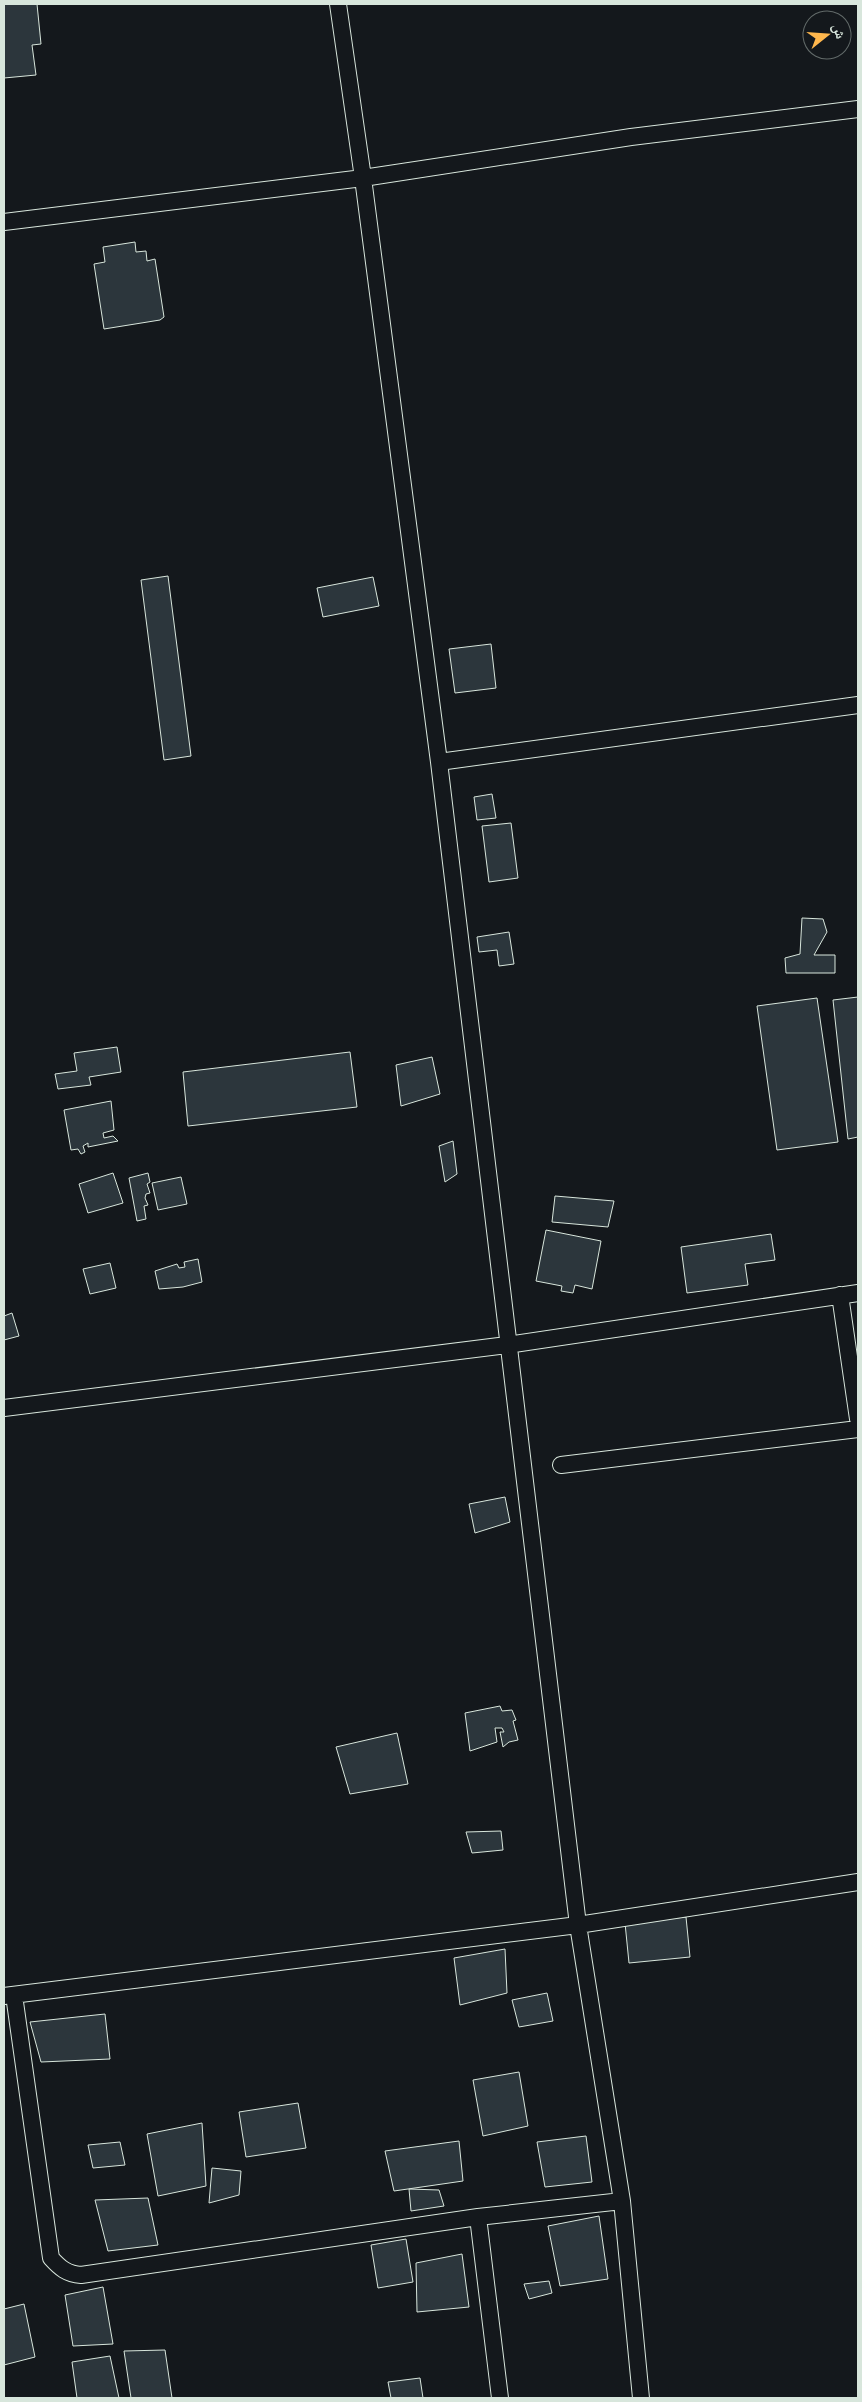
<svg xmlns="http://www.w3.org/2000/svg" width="862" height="2402" font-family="Poppins,'Noto Naskh Arabic',sans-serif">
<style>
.building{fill:#2c363c;stroke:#d8e6dc}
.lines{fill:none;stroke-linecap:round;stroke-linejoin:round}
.minor-casing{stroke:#d8e6dc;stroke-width:18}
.minor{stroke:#14181c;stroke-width:16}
</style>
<rect width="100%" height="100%" fill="#14181c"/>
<path class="building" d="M4 4H37L41 44 32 45 36 75 4 78Z
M135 242 136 252 146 251 147 261 155 259 164 317 160 320 104 329 94 264 105 262 103 247Z
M168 576 191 756 164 760 141 580Z
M373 577 379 606 323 617 317 588Z
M491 644 496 688 455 693 449 649Z
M492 794 496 818 477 820 474 797Z
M511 823 518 878 489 882 482 826Z
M802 918 823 919 827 932 814 955H835V973H786L785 958 800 954Z
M509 932 514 964 499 966 497 950 479 952 477 937Z
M858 997V1137L848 1139 833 1000Z
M817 998 838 1142 777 1150 757 1006Z
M117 1047 121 1072 89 1077 91 1085 58 1089 55 1074 77 1071 74 1053Z
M350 1052 357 1107 188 1126 183 1072Z
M432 1057 440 1094 401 1106 396 1065Z
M111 1101 114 1130 103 1133 104 1138 113 1136 118 1141 88 1147V1143L83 1146 85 1152 81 1154 78 1149 71 1150 64 1110Z
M453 1141 457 1174 445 1182 439 1146Z
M113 1173 123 1203 88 1213 79 1184Z
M148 1173 150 1182 147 1184 150 1193 146 1194 145 1198 148 1205 144 1206 146 1219 137 1221 129 1178Z
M181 1177 187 1204 158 1210 152 1183Z
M555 1196 614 1201 608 1227 552 1222Z
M546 1230 601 1241 592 1289 575 1285 573 1293 561 1291 562 1286 536 1281Z
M771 1234 775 1260 745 1264 748 1285 687 1293 681 1247Z
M198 1259 202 1282 183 1287 159 1289 155 1271 177 1264 179 1268 185 1267 184 1262Z
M110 1263 116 1288 90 1294 83 1269Z
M12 1313 19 1336 4 1340V1316Z
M505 1497 510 1522 475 1533 469 1504Z
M500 1706 502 1711 512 1710 516 1720 513 1721 518 1740 509 1742 503 1747 500 1732H504L502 1728H495L497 1742 470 1751 465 1713Z
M397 1733 408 1784 350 1794 336 1747Z
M501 1831 503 1850 472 1853 466 1832Z
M686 1917 690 1957 629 1963 625 1923Z
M505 1949 507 1993 460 2005 454 1958Z
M547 1993 553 2021 519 2027 512 2000Z
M105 2014 110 2059 41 2062 30 2022Z
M519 2072 528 2126 483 2136 473 2080Z
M298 2103 306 2148 246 2157 239 2112Z
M202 2123 206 2186 158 2196 147 2134Z
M586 2136 592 2182 545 2187 537 2142Z
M459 2141 463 2181 394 2191 385 2151Z
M120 2142 125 2165 93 2168 88 2145Z
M212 2168 241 2171 239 2195 209 2203Z
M409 2189 439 2190 444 2206 411 2211Z
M148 2198 158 2245 108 2251 95 2200Z
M599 2216 608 2279 560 2286 548 2226Z
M406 2239 413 2282 378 2288 371 2245Z
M462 2254 469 2307 417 2312 416 2263Z
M549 2281 552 2293 529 2299 524 2284Z
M103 2287 113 2344 73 2346 65 2295Z
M24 2304 35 2357 4 2365V2309Z
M165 2350 172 2398H131L124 2351Z
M110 2356 119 2398H77L72 2362Z
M420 2378 423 2398H391L388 2382Z"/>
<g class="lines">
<defs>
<path id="minor" d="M338 4 363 178 439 762 578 1925 622 2201 641 2398
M4 222 363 178 631 137 858 109
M439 762 858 705
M840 1295 858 1419
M4 1408 507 1345 858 1293
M561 1465 858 1429
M14 1995 51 2258C60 2268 67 2274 81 2275L478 2217 622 2201
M4 1996 578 1925 858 1882
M478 2217 500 2398"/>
</defs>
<use href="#minor" class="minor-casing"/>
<use href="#minor" class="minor"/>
</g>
<rect width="862" height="2402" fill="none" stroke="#d8e6dc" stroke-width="10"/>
<g transform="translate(827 35) rotate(73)"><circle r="24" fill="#14181c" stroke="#626a69"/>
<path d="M0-4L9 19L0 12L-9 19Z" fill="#ffb74d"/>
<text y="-8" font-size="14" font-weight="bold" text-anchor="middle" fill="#d8e6dc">ش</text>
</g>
</svg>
